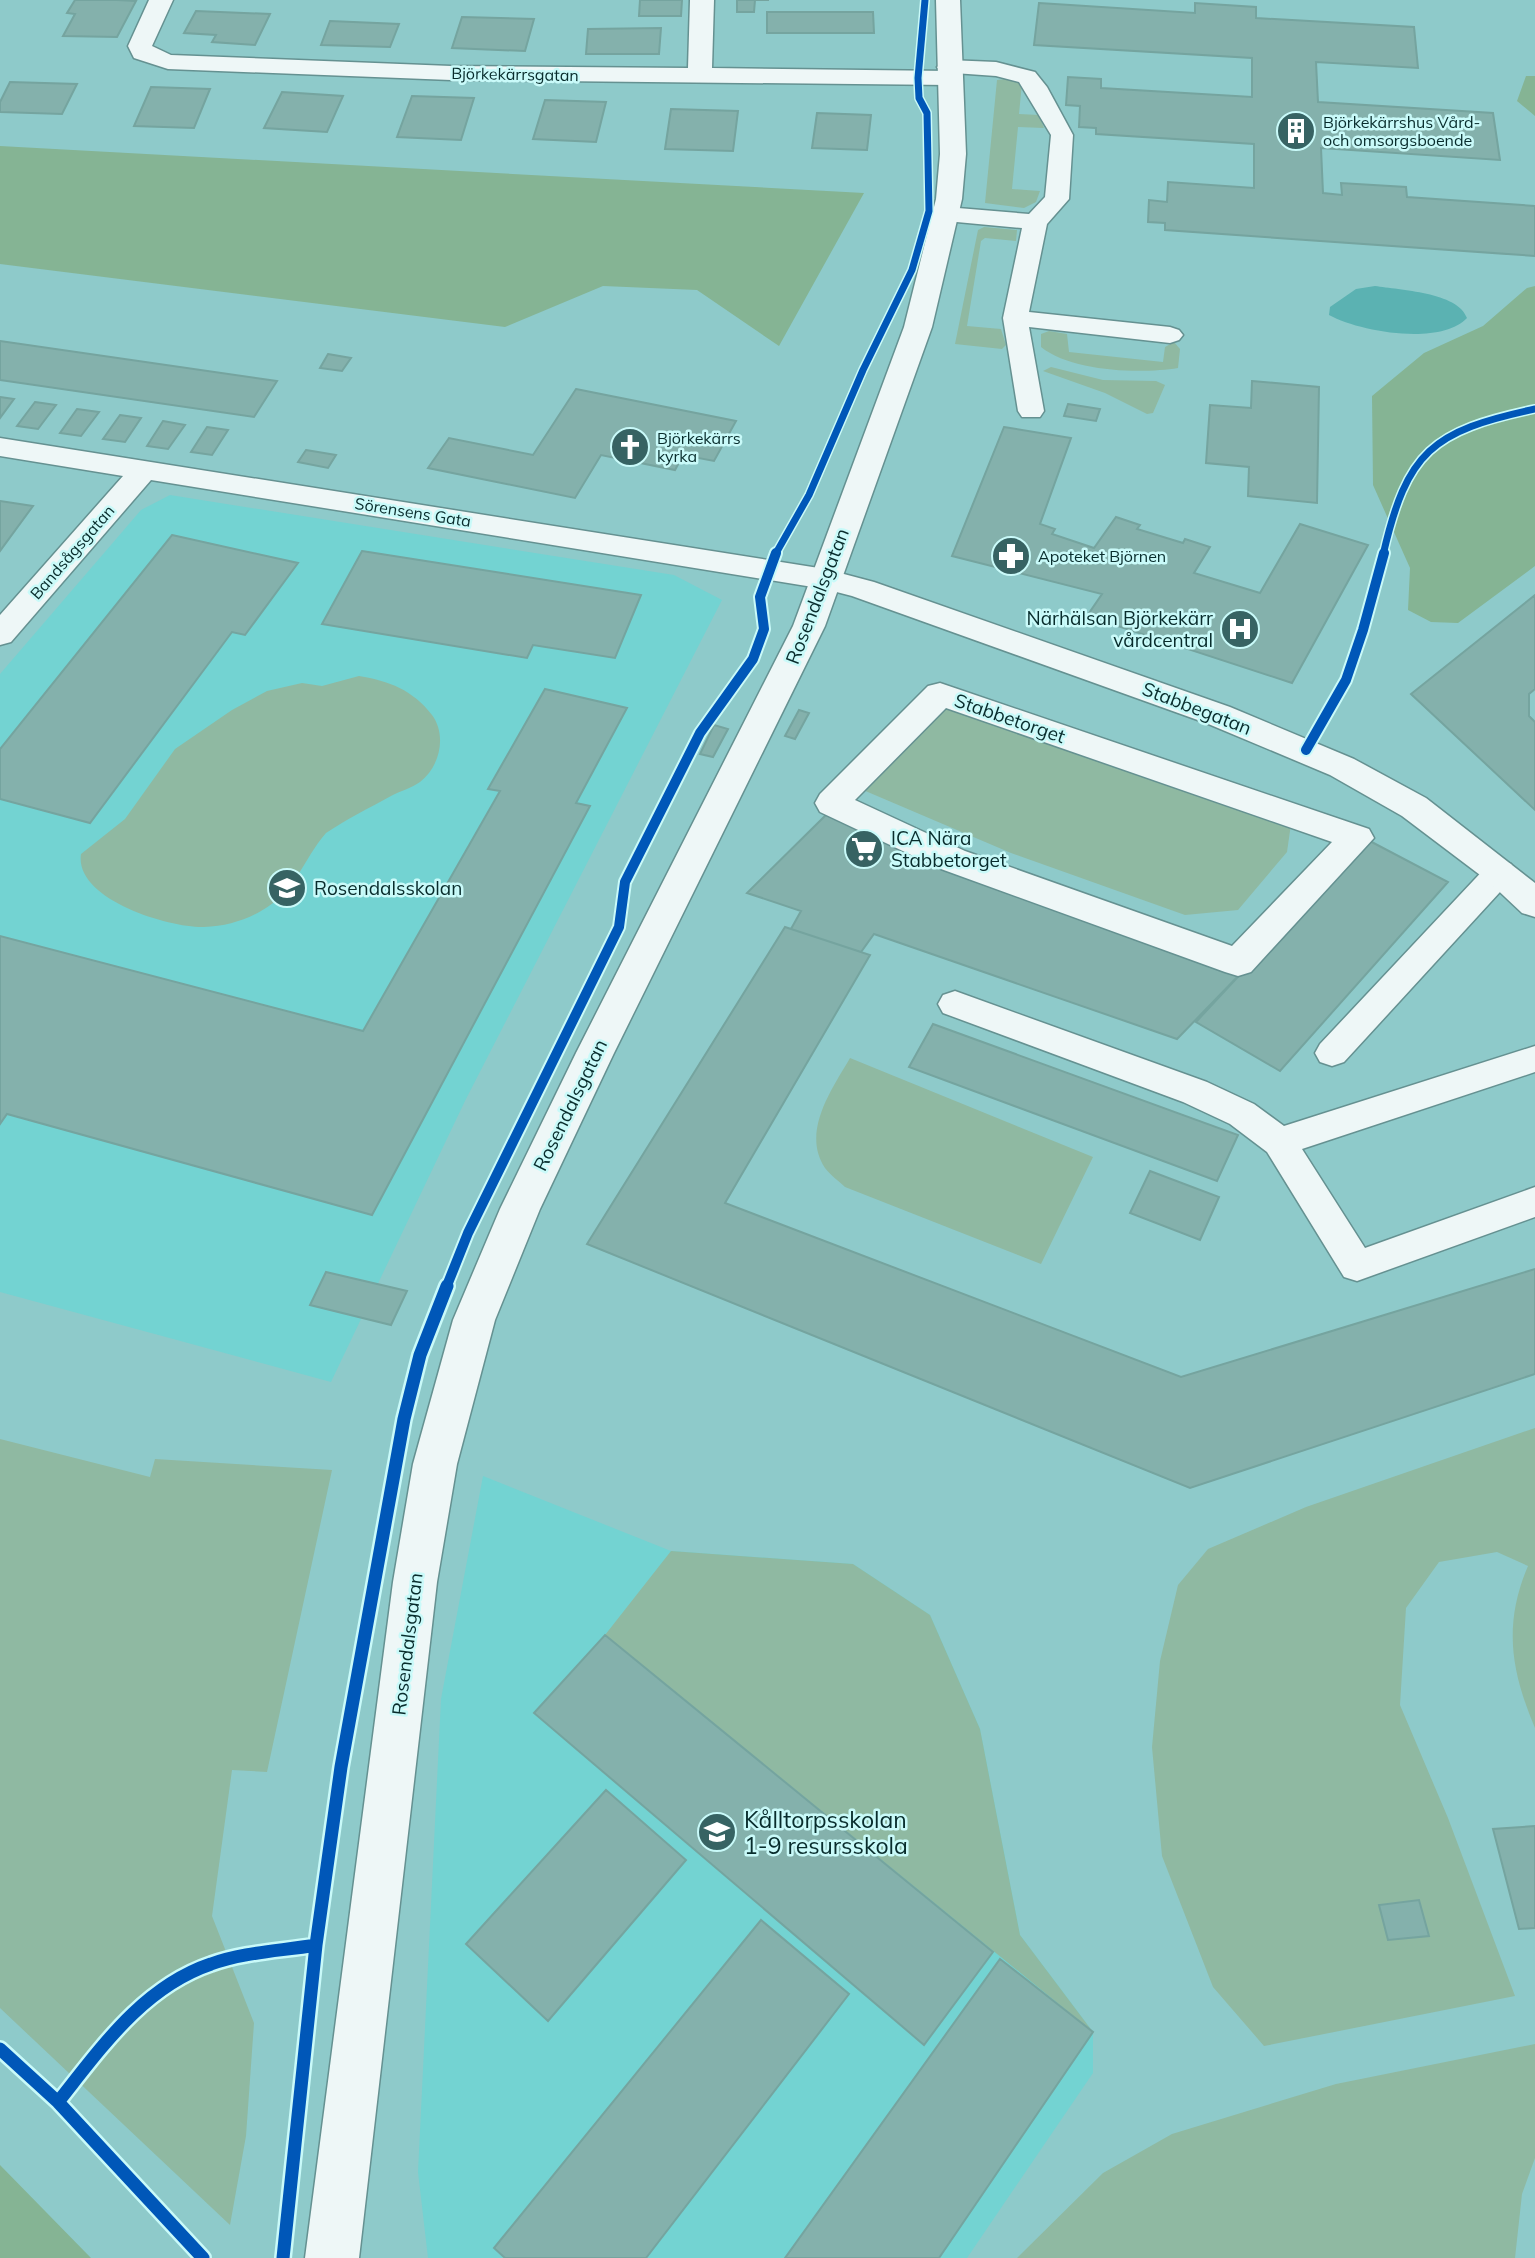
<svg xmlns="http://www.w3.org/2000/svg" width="1535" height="2258" font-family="Mulish,sans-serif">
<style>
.built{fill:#73d3d2}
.green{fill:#8fb9a2}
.forest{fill:#85b494}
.water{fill:#5bb2b2}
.building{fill:#84b1ac;stroke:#75a49f;stroke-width:2}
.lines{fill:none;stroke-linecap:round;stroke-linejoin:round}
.service-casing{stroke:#659191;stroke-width:3}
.pedestrian-casing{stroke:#659191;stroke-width:3}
.minor-casing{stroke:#659191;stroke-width:3}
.tertiary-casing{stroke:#659191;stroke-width:3}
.service{fill:#eef7f7;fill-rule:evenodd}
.pedestrian{fill:#eef7f7;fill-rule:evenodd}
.minor{fill:#eef7f7;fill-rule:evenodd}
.tertiary{fill:#eef7f7;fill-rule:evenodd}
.cycleway-far2-casing{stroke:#c9faf9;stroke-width:10}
.cycleway-far1-casing{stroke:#c9faf9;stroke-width:14}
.cycleway-casing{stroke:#c9faf9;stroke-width:18}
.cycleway-far2{stroke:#0057b8;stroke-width:7}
.cycleway-far1{stroke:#0057b8;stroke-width:10}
.cycleway{stroke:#0057b8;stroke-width:13}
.labels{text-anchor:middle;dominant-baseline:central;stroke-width:5;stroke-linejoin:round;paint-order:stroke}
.far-street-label{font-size:16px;fill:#082c2c;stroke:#c9faf9}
.far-poi-label{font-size:16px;fill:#082c2c;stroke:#c9faf9;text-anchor:start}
.street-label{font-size:19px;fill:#082c2c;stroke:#c9faf9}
.poi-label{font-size:19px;fill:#082c2c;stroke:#c9faf9;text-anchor:start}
.near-poi-label{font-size:23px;fill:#082c2c;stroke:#c9faf9;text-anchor:start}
</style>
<rect width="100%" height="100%" fill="#8ecaca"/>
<path class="built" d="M170 495 674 575 722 600 465 1101 331 1382 0 1292V674L141 510Z
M483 1476 671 1551 853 1564 930 1615 980 1729 1020 1935 1093 2032V2073L967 2258H428L418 2172 441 1699Z"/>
<path class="green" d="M1014 78 1022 83 1019 114 1039 115 1044 128 1018 127 1012 189 1040 191 1036 202 1024 208 985 203 997 80Z
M984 227 1017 230 1016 241 985 238 981 241 967 326 1001 329 1006 345 1002 349 955 344 978 230Z
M1049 331 1067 334 1069 352 1163 362 1165 347 1174 342 1180 349 1178 368C1141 374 1072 372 1041 347V334Z
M1051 367 1103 380 1156 381 1165 385 1153 413 1147 414 1105 393 1043 371Z
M359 676C389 681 413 690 432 715 447 735 440 767 420 782 412 788 400 791 391 796 369 808 347 819 326 833 302 861 296 892 261 911 243 921 225 926 204 927 169 928 74 899 81 854L125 819 175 749 232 710 267 691 302 683 322 686Z
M945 700 1291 824 1287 852 1238 910 1185 915 1011 853 856 787Z
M850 1058 1093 1157 1041 1264 845 1187C839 1181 830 1175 825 1168 801 1132 832 1089 850 1058Z
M1535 1428V1728C1511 1671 1503 1625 1528 1566L1497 1552 1439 1562 1406 1608 1400 1705 1448 1818 1515 1996 1264 2046 1213 1987 1162 1856 1152 1747 1160 1661 1178 1585 1208 1549 1306 1507Z
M0 1439 150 1477 155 1459 332 1470 267 1772 232 1770 212 1916 254 2023 246 2136 230 2225 0 2008Z
M671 1551 853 1564 930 1615 980 1729 1020 1935 1093 2032 605 1635Z
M1535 2044V2158L1522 2194 1515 2258H1017L1103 2173 1172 2134 1336 2084Z"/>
<path class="forest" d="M1526 76H1535V116L1517 101Z
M0 146 864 193 779 346 697 290 603 286 505 327 0 264Z
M1535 286V566L1458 623 1431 622 1408 610 1410 568 1373 485 1372 396 1424 353 1483 326 1527 288Z
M0 2165 91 2258H0Z"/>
<path class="water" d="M1375 286C1399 290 1458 292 1467 318 1441 346 1360 332 1329 315L1330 307 1356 289Z"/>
<path class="building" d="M75 0H117L136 1 117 37 63 36 75 14 67 13Z
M640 0H682L681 16H639Z
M737 0H769H755L754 12H737Z
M1039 3 1195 13V3L1256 7V18L1414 27 1418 68 1316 62 1318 102 1493 113 1500 160 1321 148 1323 193 1342 195 1341 183 1406 187 1407 197 1535 206V256L1165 230V223L1148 222 1149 200 1167 202 1168 182 1254 188V144L1096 134V128L1079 127 1080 106 1066 105 1068 77 1101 79V88L1252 97V58L1034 45Z
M196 11 270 14 255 45 212 42 216 35 184 33Z
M767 12H873L874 33H767Z
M462 17 534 19 525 51 452 48Z
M330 21 399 24 390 47 321 45Z
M661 28 659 54H586L588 29Z
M10 82 77 84 62 114 0 112V102Z
M151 87 210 89 194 128 134 126Z
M282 92 343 96 327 132 264 128Z
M412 96 474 98 461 140 397 137Z
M545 100 606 102 596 142 533 139Z
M671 109 738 111 733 151 665 149Z
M817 113 871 115 867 150 812 148Z
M0 341 277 381 254 417 0 380Z
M328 354 351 358 342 371 320 368Z
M1252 381 1319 387 1317 503 1248 496 1249 467 1206 463 1210 405 1251 408Z
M576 389 736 421 714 461 683 455 675 470 601 455 575 498 428 468 449 438 533 455Z
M0 397 14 399 0 418Z
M35 402 56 405 38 429 17 426Z
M1068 404 1100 409 1096 421 1064 416Z
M77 409 99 412 81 436 60 433Z
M120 415 141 418 125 442 103 439Z
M163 421 185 425 168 449 147 446Z
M207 427 228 430 212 455 191 452Z
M1004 427 1071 438 1040 524 1055 529 1052 534 1094 548 1116 517 1140 525 1137 529 1183 543 1185 539 1210 547 1194 573 1260 593 1300 524 1368 545 1292 683 1087 616 1102 594 952 556Z
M306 450 336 455 328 468 298 462Z
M0 501 33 506 0 551Z
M172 535 298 563 245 635 232 632 90 823 0 799V749Z
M362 551 641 595 615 658 533 645 527 658 322 624Z
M1535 595V689L1529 694V716L1535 722V810L1411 694Z
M545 689 627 708 576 803 590 806 372 1215 7 1114 0 1124V936L363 1031 500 791 488 789Z
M799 710 809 713 795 739 785 736Z
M714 725 728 729 713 757 700 754Z
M831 810 1244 970 1177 1039 874 934 861 952 791 929 801 911 747 893Z
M1366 839 1448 882 1280 1071 1196 1022Z
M785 927 870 955 725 1203 1181 1377 1535 1269V1374L1190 1488 587 1244Z
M933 1024 1238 1135 1217 1181 909 1067Z
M1150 1171 1219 1197 1200 1240 1130 1213Z
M326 1272 407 1291 391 1325 310 1305Z
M605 1635 993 1952 924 2045 534 1713Z
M606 1790 686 1860 548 2021 466 1944Z
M1535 1826V1928L1519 1929 1493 1829Z
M1419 1900 1429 1936 1388 1940 1379 1905Z
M761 1920 849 1994 646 2258H505L494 2248Z
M1000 1959 1093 2032 939 2258H785Z"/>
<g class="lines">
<defs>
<path id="service" d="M948 60 996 62 1035 72 1047 87 1073 135 1069 199 1047 224 1029 312 1170 327 1179 330 1183 335 1179 340 1170 343 1029 327 1044 411 1040 417H1022L1018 411 1003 318 1022 228 946 221 938 219 934 214 938 209 946 207 1029 214 1045 197 1051 135 1019 82 996 76 940 72 937 67Z
M1500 860 1511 864 1516 872 1511 880 1344 1062 1332 1066 1320 1062 1315 1053 1320 1044 1489 864Z
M955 991 1207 1082 1254 1104 1284 1126 1535 1046V1072L1302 1149 1365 1248 1535 1187V1217L1357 1281 1344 1277 1267 1152 1230 1124 1183 1102 943 1013 938 1004 943 995Z"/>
<path id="pedestrian" d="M940 683 1369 829 1374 838 1251 972 1238 976 1225 972 941 869 820 812 815 803 820 794 928 686ZM946 708 1332 842 1232 946 965 851 855 800Z"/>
<path id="minor" d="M149 0H173L152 46 171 55 451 66 688 68 690 0H714L712 68 949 71 958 73 961 78 958 83 949 85 451 80 168 69 134 58 128 46Z
M0 438 825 569 874 582 1230 707 1354 759 1426 798 1535 883V917L1522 913 1488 881 1402 816 1330 775 1206 723 852 596 825 589 151 480 11 642 0 645V615L123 476 0 456Z"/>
<path id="tertiary" d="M936 0H960L966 154 962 199 932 327 825 626 614 1053 540 1209 495 1320 457 1464 437 1582 359 2258H305L393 1582 413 1464 453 1320 500 1209 576 1053 793 626 904 327 936 199 940 154Z"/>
</defs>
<use href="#service" class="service-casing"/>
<use href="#pedestrian" class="pedestrian-casing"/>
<use href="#minor" class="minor-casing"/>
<use href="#tertiary" class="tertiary-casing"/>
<use href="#service" class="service"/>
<use href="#pedestrian" class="pedestrian"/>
<use href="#minor" class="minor"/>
<use href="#tertiary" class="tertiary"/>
<defs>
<path id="cycleway-far2" d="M775 555 809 495 863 370 912 270 929 211 927 113 919 98 918 78 925 0
M1383 555C1407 451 1432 431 1535 409"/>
<path id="cycleway-far1" d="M1306 750 1346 680 1363 630 1384 553
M446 1288 468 1233 619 927 625 882 700 733 753 659 764 629 760 597 776 553"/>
<path id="cycleway" d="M0 2049 58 2102 203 2258
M58 2102C101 2048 143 1987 211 1964 244 1952 281 1951 316 1945
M283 2258 316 1945 341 1767 404 1419 420 1355 447 1286"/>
</defs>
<use href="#cycleway-far2" class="cycleway-far2-casing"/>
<use href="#cycleway-far1" class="cycleway-far1-casing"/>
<use href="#cycleway" class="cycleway-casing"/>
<use href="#cycleway-far2" class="cycleway-far2"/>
<use href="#cycleway-far1" class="cycleway-far1"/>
<use href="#cycleway" class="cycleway"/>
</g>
<defs>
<symbol id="building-disc" viewBox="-11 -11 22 22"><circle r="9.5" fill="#376363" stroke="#c9faf9"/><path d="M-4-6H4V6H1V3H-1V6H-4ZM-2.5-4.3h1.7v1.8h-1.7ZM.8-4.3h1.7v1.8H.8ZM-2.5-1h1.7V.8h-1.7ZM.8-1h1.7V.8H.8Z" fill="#fff"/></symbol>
<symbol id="church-disc" viewBox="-11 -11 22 22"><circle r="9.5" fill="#376363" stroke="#c9faf9"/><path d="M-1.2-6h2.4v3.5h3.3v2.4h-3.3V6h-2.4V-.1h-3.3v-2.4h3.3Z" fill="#fff"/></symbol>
<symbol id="pharmacy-disc" viewBox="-11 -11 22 22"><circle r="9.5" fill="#376363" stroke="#c9faf9"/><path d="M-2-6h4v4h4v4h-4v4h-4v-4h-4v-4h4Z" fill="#fff"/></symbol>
<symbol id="hospital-disc" viewBox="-11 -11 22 22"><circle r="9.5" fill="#376363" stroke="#c9faf9"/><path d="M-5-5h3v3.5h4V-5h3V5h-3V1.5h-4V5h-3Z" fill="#fff"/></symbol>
<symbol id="supermarket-disc" viewBox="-11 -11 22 22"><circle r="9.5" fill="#376363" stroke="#c9faf9"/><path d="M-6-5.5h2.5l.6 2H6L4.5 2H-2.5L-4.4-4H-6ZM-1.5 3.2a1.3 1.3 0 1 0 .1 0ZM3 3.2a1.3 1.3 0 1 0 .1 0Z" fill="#fff"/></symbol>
<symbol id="school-disc" viewBox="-11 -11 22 22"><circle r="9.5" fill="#376363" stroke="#c9faf9"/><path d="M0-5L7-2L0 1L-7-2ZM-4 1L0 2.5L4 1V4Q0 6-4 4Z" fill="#fff"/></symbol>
</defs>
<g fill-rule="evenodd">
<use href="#building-disc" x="1274" y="109" width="44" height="44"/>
<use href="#church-disc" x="608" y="425" width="44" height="44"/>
<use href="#pharmacy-disc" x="989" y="534" width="44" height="44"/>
<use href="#hospital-disc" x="1218" y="607" width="44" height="44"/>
<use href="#supermarket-disc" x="842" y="827" width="44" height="44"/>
<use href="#school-disc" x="265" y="866" width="44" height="44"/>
<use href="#school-disc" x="695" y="1810" width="44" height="44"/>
</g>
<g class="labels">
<g class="far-street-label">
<text transform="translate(515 74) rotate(1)">Björkekärrsgatan</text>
<text transform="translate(413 512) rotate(9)">Sörensens Gata</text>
<text transform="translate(72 552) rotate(-49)">Bandsågsgatan</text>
</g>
<g class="far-poi-label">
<text x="1323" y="122">Björkekärrshus Vård-<tspan x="1323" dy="18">och omsorgsboende</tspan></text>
<text x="657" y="438">Björkekärrs<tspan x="657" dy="18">kyrka</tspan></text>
<text x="1038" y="556">Apoteket Björnen</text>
</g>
<g class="street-label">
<text transform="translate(817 596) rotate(-69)">Rosendalsgatan</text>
<text transform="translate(1197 708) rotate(21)">Stabbegatan</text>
<text transform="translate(1010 718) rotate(19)">Stabbetorget</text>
<text transform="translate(570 1105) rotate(-64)">Rosendalsgatan</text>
<text transform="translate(407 1644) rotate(-83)">Rosendalsgatan</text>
</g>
<g class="poi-label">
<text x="1213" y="618" text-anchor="end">Närhälsan Björkekärr<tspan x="1213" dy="22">vårdcentral</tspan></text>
<text x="891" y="838">ICA Nära<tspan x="891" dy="22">Stabbetorget</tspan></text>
<text x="314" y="888">Rosendalsskolan</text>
</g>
<g class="near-poi-label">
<text x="744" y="1819">Kålltorpsskolan<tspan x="744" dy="26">1-9 resursskola</tspan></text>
</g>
</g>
</svg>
